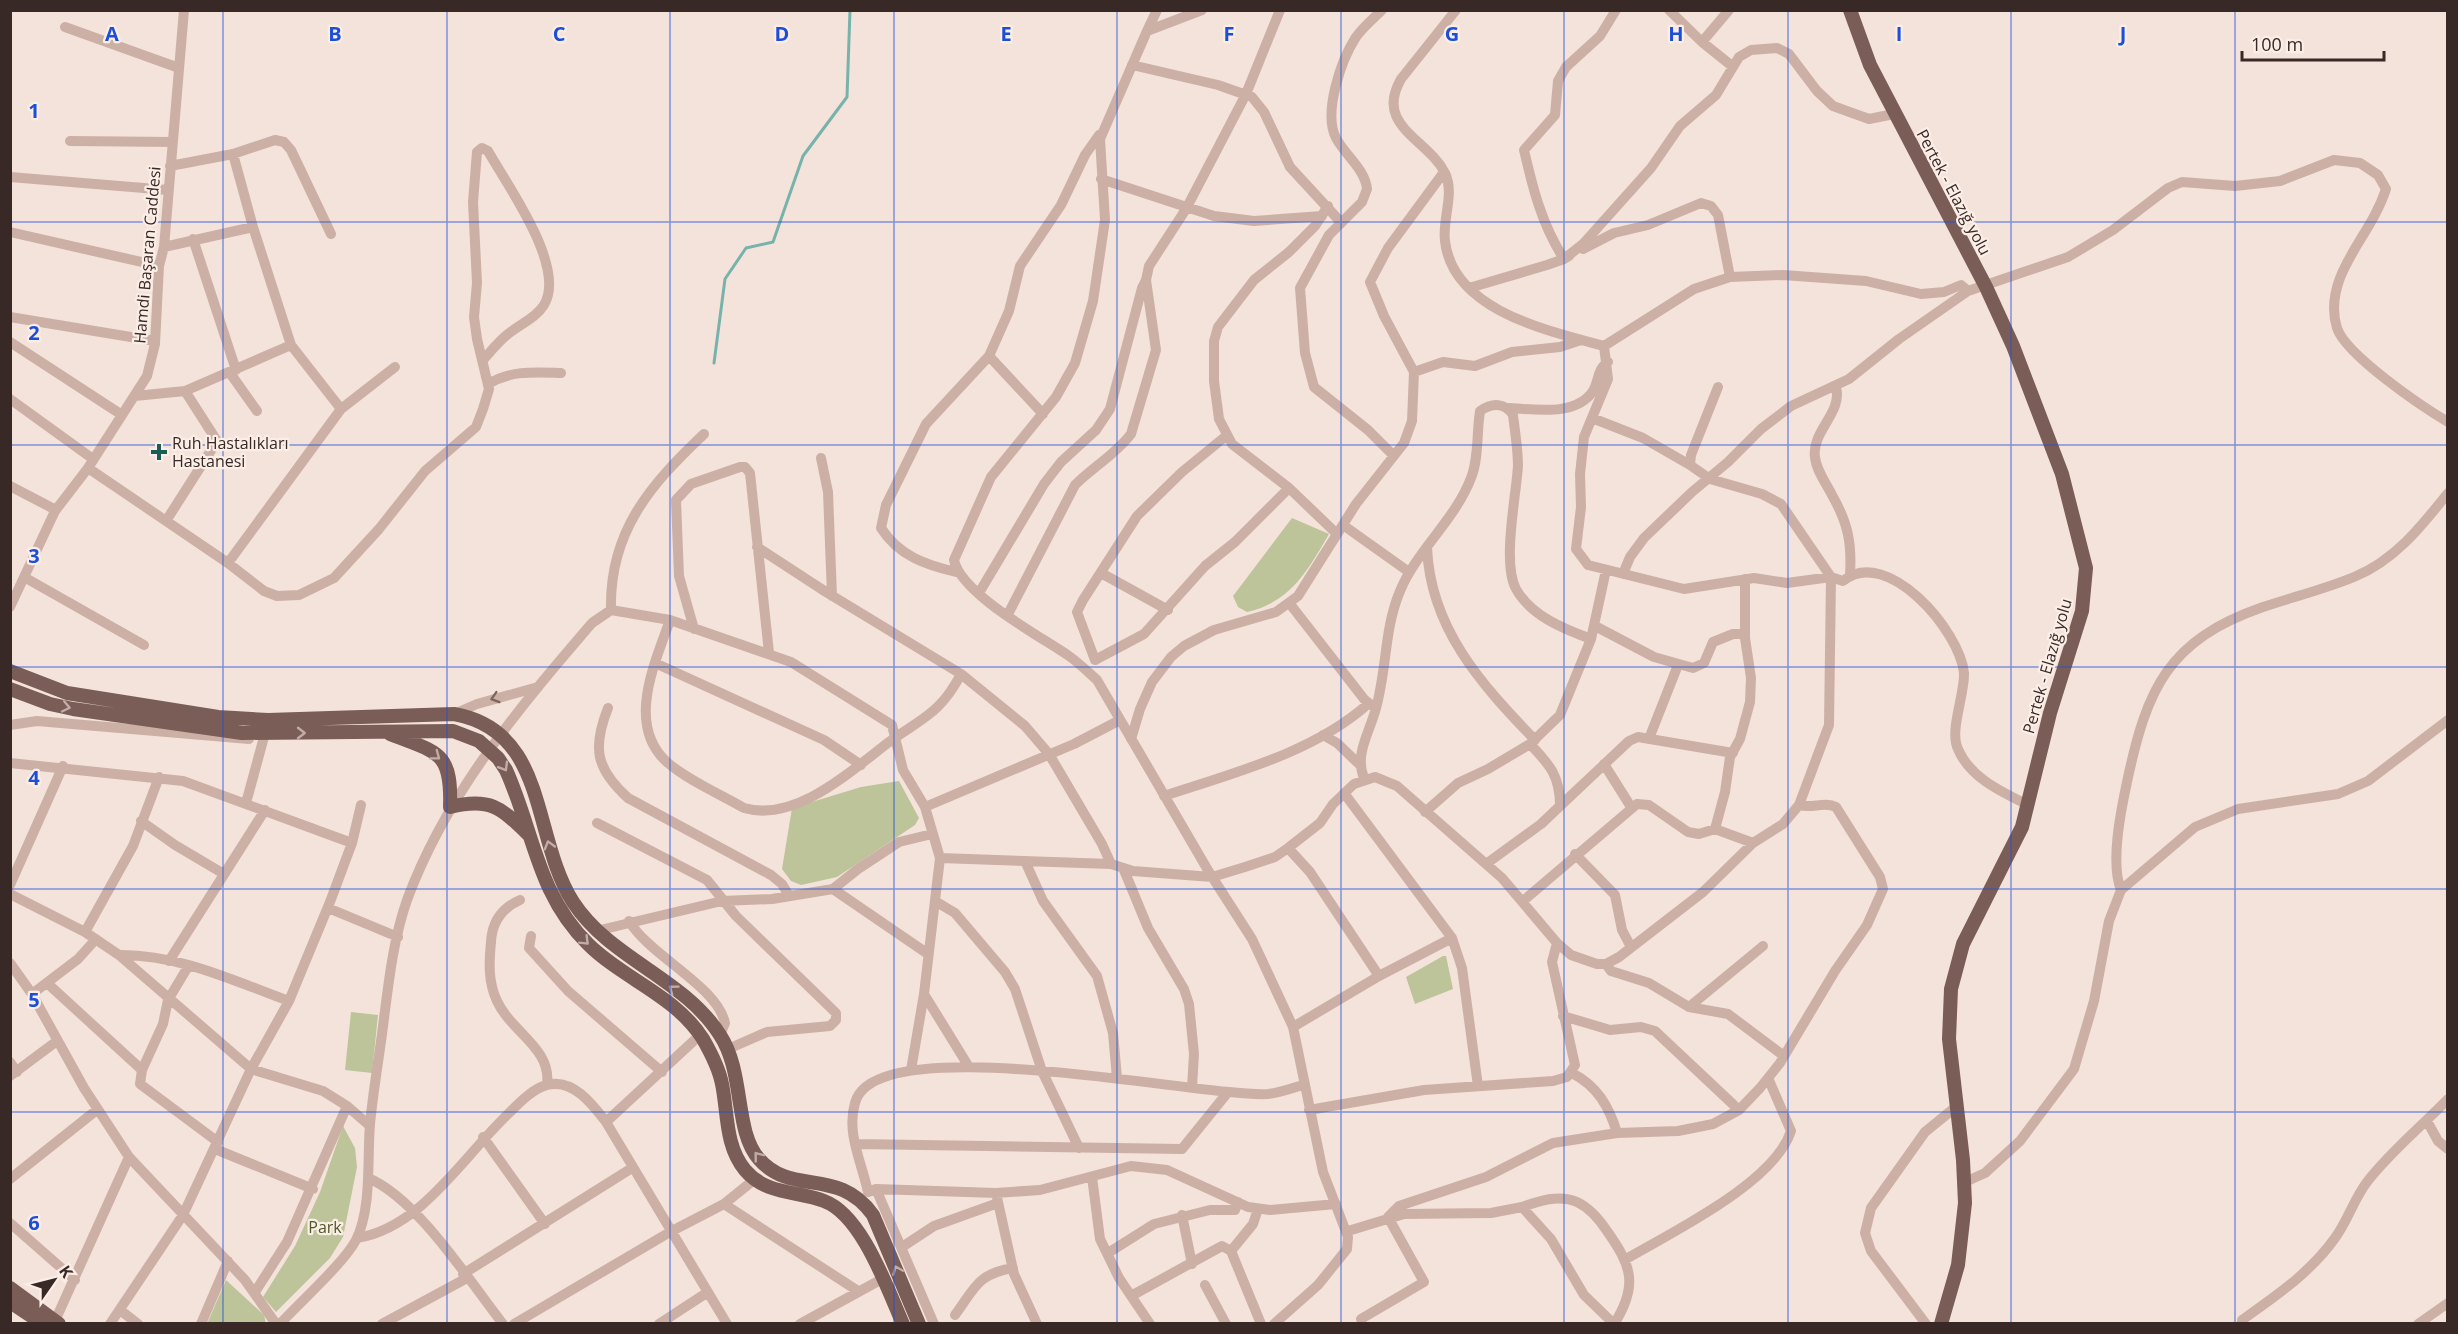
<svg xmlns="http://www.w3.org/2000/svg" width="2458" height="1334" font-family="'Open Sans',sans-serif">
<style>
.green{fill:#bdc499}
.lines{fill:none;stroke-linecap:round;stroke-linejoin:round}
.stream{stroke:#77b3ab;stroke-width:3}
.minor{stroke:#cdb0a5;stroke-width:10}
.major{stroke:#7b5d57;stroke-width:14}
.oneway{stroke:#7b6660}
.oneway2{stroke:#c1ada6}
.grid{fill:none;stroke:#1d4ed8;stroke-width:1.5;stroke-opacity:0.55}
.poi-dot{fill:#195d56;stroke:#fbeee7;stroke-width:2}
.labels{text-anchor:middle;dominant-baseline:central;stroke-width:4.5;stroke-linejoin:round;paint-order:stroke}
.street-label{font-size:16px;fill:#382927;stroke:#fbeee7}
.poi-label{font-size:16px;fill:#382927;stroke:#fbeee7;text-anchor:start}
.park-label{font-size:16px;fill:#4f5929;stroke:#fbeee7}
.grid-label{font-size:20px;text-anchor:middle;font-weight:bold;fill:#1d4ed8;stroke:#fbeee7;stroke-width:4.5;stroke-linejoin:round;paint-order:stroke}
</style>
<rect width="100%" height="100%" fill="#f4e3db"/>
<path class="green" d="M1292 518 1329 534C1308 570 1291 602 1247 612L1238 607 1233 596Z
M899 781 919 818 915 825 837 877 801 885 791 881 782 869 792 808 861 787Z
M1443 956H1446L1453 989 1415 1004 1406 977Z
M351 1012 378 1015 372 1073 345 1070Z
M343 1126 355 1148 357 1167 343 1237 330 1258 276 1312 263 1297 295 1246 320 1192Z
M226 1280 264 1315 266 1324H207Z"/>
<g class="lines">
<path class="stream" d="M714 363 725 279 746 248 773 242 803 156 847 97 850 10"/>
<path class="minor" d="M1202 10 1147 31 1100 139 1105 220 1093 301 1075 363 1056 397 991 477 954 560C961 594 1040 636 1069 656 1079 663 1088 672 1097 680L1209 872 1252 939 1293 1027 1323 1172 1348 1237 1347 1249 1318 1285 1274 1324
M1456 10 1401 79C1374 126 1427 138 1445 173 1455 194 1442 219 1445 241 1453 311 1549 331 1604 346L1694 289 1730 277 1783 275 1866 281 1921 294 1944 292 1961 285 1968 291 2068 257 2113 230 2168 188 2182 182 2235 186 2280 181 2334 160 2360 163 2378 175 2386 189C2375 223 2352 247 2340 278 2334 294 2332 312 2337 328 2346 355 2421 406 2448 422
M1669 10 1702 42 1732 66
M65 27 179 68
M1147 31 1157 10
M1702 42 1729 10
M1132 65 1218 85 1252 97 1264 112 1290 167 1337 218 1341 223 1329 235 1300 288 1305 353 1314 387 1368 430 1393 455
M70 141 173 142
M233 154 253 227
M170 166 233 154 275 140 284 142 291 150 331 234
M10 177 168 190
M1101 179 1214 216 1254 221 1322 216
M1328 206 1315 226 1289 252 1254 280 1218 327 1214 341V381L1219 419 1232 444 1289 488 1337 534
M1341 223 1362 202 1367 189C1365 169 1345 155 1336 138 1323 113 1341 60 1356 37 1363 27 1373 19 1382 10
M10 232 159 266
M193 239 236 370
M1583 249 1614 233 1648 225 1701 203 1711 206 1718 215 1730 277
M1569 256 1564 259C1542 225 1533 189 1524 150L1555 115 1558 81 1566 67 1600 36 1616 10
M1469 288 1547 265 1564 259 1583 244 1651 168 1680 126 1716 95 1739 57 1751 50 1777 48 1789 54 1817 91 1833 106 1869 119 1894 114
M10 317 155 341
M10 342 122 415
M291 345 341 409
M1604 346 1608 379 1584 437 1580 474 1581 507 1576 549 1588 565 1684 589 1754 578 1787 583 1831 577 1843 581C1887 545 1960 631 1964 673 1965 694 1949 731 1958 749 1970 778 2002 792 2028 805
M989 356 1043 414
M1414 372 1443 362 1475 366 1512 352 1560 347 1581 340
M230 373 257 411
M488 384C512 370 534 372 561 373
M1836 388C1843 412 1811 432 1815 457 1816 470 1826 483 1832 495 1848 523 1852 543 1850 575
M135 396 185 391 291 345 253 227 164 247
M10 399 93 459
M1508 408C1534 409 1576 417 1593 391 1599 381 1597 369 1608 362
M1592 418 1643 438 1690 465
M1226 436 1182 472 1137 516 1083 600 1077 612 1095 660 1144 634 1205 566 1235 542 1289 488
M821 458 828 492 832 596
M88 468 228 563 264 591 277 596 299 595 334 578 379 529 425 471 476 427 483 409 489 389 477 339 474 317 477 283 473 202 477 152 482 148 488 151C507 185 567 267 544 305 536 318 520 324 508 334 499 341 491 351 483 360
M10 486 56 510
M166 521 217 441 185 391
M1343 525 1409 572
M757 547 826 592 961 674 1025 726 1049 754 1102 844 1111 864
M1427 547C1430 628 1481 684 1535 740
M228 563 341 409 395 367
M956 572C926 565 899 556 881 528L886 505 926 424 989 356 1009 311 1020 266 1061 205 1085 155 1099 135
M1101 573 1168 610
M1623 574 1630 557 1644 538 1692 492 1728 462 1761 429 1791 406 1849 379 1899 339 1968 291
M24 577 144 645
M979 593 1044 484 1061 462 1096 430 1110 409 1142 288 1146 280
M1290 604 1364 699 1375 708
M10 607 55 511 88 468 147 376 155 344 159 266 164 247 184 10
M611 610C609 532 650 485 704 434
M1007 616 1075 485C1093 467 1116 454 1131 434L1156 350 1146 280 1149 266 1186 209 1246 94 1280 10
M670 620C655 663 625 726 668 763 689 781 720 794 744 808 795 823 851 771 889 742 922 718 940 714 961 674
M1595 626 1654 657 1693 668 1704 663 1713 642 1733 634H1745
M694 629 679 576 676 500 691 484 740 467H745L750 473 769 653
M655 663 824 740 861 765
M608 708C592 748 596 769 628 798L771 875 782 884 789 896
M454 714 477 704 538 687
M10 725 37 721 249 739
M1323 735 1337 743 1360 765
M1650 736 1678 665
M1131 739 1140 709 1152 682 1171 657 1184 646 1214 630 1276 612 1298 596 1356 504 1404 443 1412 421 1414 372 1384 316 1370 282 1388 248 1444 172
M10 763 183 781 352 843
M1604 764 1631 807
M1364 778C1354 754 1370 732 1376 708 1387 669 1384 629 1400 591 1417 550 1455 520 1471 478 1478 461 1477 438 1479 419L1480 411C1493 402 1505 403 1513 415 1515 432 1518 449 1518 466 1516 497 1502 563 1516 589 1531 616 1564 629 1591 639
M1344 793 1452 938 1462 968 1478 1086
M1164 796C1233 773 1313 753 1368 704
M246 803 267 726
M1560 806 1629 741 1638 737 1733 753
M1425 812 1458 783 1488 769 1530 744 1560 715 1591 639 1606 570
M141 821 175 845 224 874
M597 823 707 880 736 916 836 1013V1020L830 1026 767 1032 728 1049
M1715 829 1725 792 1730 757 1740 739 1750 702 1751 678 1745 638V579
M1288 848 1310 872 1379 976
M1575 854 1615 895 1622 930 1631 947
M940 858 1111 864 1133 871 1212 877 1245 867 1275 857 1288 848 1320 823 1333 804 1354 784 1375 777 1397 786 1502 878 1557 943 1571 955 1597 964H1606L1619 957 1703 892 1753 843 1783 824 1799 805 1829 725 1831 577 1781 504 1762 494 1710 479 1690 465 1691 455 1718 387
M1025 861 1043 901 1097 976 1113 1033 1117 1078
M1486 864 1541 824 1560 806C1560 776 1550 765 1530 744
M1124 870 1148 928 1184 989 1189 1004 1194 1054 1192 1087
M10 885 63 766
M833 889 928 954
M2121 890C2110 863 2121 810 2127 782 2147 688 2168 640 2263 607 2293 597 2325 589 2354 577 2394 561 2421 527 2448 493
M10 894 85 932 119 955 251 1069 323 1091 347 1106 370 1126
M520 900C502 908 492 922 491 942 489 963 488 982 497 1001 511 1032 552 1048 547 1085
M935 901 955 913 1005 972 1015 989 1042 1071 1079 1148
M1523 901 1637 804 1649 805 1688 832 1699 834 1715 829 1753 843
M328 908 398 937
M629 921C650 956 717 986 725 1023L720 1035
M596 931 722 901 772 899 833 889 858 869 899 842 932 834
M85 932 133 846 159 777
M531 936 529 948 568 991 662 1072
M119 955C178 954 234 981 289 1001
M169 961 265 810
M10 963 32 994 84 1088 129 1157 245 1280 276 1324
M1606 964 1611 971 1649 983 1689 1007 1728 1014 1784 1056
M189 965 168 1000 163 1024 142 1070 140 1084 218 1142
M47 983 142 1070
M32 994 78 959 96 939
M924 994 969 1067
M1689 1007 1763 946
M1563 1016 1610 1030 1641 1027 1655 1031 1739 1110
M1293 1027 1379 976 1452 938
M10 1062 17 1072
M911 1070 924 994 940 858 925 807 1074 744 1120 720
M1572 1073C1597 1086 1609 1106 1617 1133
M10 1076 57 1041
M1303 1085C1292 1088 1279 1093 1268 1094 1203 1098 875 1026 855 1103 846 1133 862 1163 868 1192L876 1189 996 1193 1040 1190 1131 1166 1167 1170 1248 1207 1270 1210 1336 1204
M1309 1110 1424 1090 1553 1081 1567 1077 1575 1065 1552 962 1557 943
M2427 1121 2438 1141 2448 1149
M606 1122 700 1035
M483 1137 545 1224
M856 1144 1182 1149 1228 1092
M215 1149 313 1189
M1092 1177 1100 1239 1119 1278 1150 1324
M368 1178C417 1198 470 1282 503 1324
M10 1179 98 1109
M1965 1182 1985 1173 2020 1141 2074 1069 2094 1001 2109 921 2121 890 2195 827 2238 809 2338 794 2368 781 2448 720
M876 1189 934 1324
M996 1193 1014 1274 1037 1324
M724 1204 858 1291
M1258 1209 1253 1224 1231 1251 1261 1324
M1182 1215 1192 1264
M10 1223 75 1280
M1348 1231 1404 1214 1491 1213 1522 1207 1551 1239 1584 1295 1614 1324C1639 1285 1631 1265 1607 1231 1599 1219 1590 1208 1577 1202 1559 1194 1539 1201 1522 1207
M357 1238C421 1228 463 1157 507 1115 517 1105 533 1088 547 1085 573 1078 593 1105 606 1122L727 1324
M902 1247 934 1226 998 1203
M1108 1253 1154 1224 1210 1210H1235L1238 1202
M1626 1259C1672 1232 1774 1183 1791 1131L1768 1078
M463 1274 632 1168
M1205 1285 1226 1324
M255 1292 287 1242 347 1106
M1131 1296 1222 1246 1231 1251
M120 1310 138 1324
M955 1315C975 1288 977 1274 1013 1268
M1361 1319 1424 1282 1388 1217 1399 1206 1486 1177 1553 1143 1617 1133 1678 1131 1713 1124 1739 1110 1760 1088 1780 1063 1835 971 1867 925 1883 889 1880 877 1836 807C1824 801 1812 809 1799 805
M55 1321 129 1157
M110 1324 183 1215 251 1069 289 1001 330 902 352 843 361 805
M201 1324 228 1261
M280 1324C300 1302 344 1263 356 1240 372 1208 367 1159 370 1124 373 1093 378 1064 382 1034 388 989 392 943 407 900 446 794 519 708 592 623L611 610 670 620 791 662 892 725 903 770 925 807
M382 1324 467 1278
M514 1324 670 1232 724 1204 755 1179
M659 1324 708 1292
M800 1324 882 1279
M1926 1324 1871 1251 1865 1233 1871 1208 1925 1132 1957 1106
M2242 1324V1320C2277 1295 2310 1273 2335 1238 2348 1220 2354 1199 2367 1182 2390 1152 2421 1127 2448 1099
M2418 1324 2448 1303"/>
<path class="major" d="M1850 10 1870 65 1986 287 2013 346 2062 474 2086 568 2082 611 2050 713 2022 827 1963 944 1951 989 1949 1039 1963 1160 1965 1203 1958 1265 1941 1324
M10 671 67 693 218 717 268 720 454 714C549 731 531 836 573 902 610 959 684 978 720 1035 745 1073 734 1131 759 1159 792 1197 838 1166 873 1215L919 1324
M10 689 50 704 73 709 242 733 453 731 479 741 498 758 506 770C534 832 537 894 588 944 623 979 675 995 703 1039 711 1053 719 1068 722 1084 728 1113 725 1146 745 1170 766 1195 797 1191 824 1201 862 1215 887 1288 903 1324
M390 734C438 753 452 751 450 807 491 797 501 808 529 835
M10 1288 59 1324
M10 1302 43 1324"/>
</g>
<defs><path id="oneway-chevron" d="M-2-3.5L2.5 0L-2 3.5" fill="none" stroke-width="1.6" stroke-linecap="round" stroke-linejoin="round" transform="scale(1.5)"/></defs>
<use class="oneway" href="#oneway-chevron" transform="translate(495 698) rotate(163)"/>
<g class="oneway2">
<use href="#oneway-chevron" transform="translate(66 707) rotate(12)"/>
<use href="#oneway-chevron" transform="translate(301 733)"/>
<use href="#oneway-chevron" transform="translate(436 756) rotate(37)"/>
<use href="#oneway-chevron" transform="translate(504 767) rotate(59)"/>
<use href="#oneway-chevron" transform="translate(549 845) rotate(-106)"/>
<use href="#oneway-chevron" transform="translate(585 941) rotate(45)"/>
<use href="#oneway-chevron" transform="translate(673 989) rotate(-143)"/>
<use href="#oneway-chevron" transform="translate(758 1156) rotate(-128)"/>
<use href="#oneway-chevron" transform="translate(897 1270) rotate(-113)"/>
</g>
<path class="grid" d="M223 10V1324M447 10V1324M670 10V1324M894 10V1324M1117 10V1324M1341 10V1324M1564 10V1324M1788 10V1324M2011 10V1324M2235 10V1324M10 222H2448M10 445H2448M10 667H2448M10 889H2448M10 1112H2448"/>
<path class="poi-dot" d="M156 443h6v6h6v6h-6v6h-6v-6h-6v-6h6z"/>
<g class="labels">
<g class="street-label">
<text transform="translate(1954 192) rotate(62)">Pertek - Elazığ yolu</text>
<text transform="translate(147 255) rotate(-85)">Hamdi Başaran Caddesi</text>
<text transform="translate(2047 666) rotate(-74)">Pertek - Elazığ yolu</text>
</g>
<g class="poi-label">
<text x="172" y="443">Ruh Hastalıkları<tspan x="172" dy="18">Hastanesi</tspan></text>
</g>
<g class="park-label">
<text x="325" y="1227">Park</text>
</g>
</g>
<g class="grid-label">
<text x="112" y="41">A</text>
<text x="335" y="41">B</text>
<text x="559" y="41">C</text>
<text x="782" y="41">D</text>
<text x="1006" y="41">E</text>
<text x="1229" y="41">F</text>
<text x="1452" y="41">G</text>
<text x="1676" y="41">H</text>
<text x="1899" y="41">I</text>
<text x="2123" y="41">J</text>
<text x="34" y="118">1</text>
<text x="34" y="340">2</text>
<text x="34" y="563">3</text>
<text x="34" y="785">4</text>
<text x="34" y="1007">5</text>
<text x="34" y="1230">6</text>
</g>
<rect width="2458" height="1334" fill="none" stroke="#382927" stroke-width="24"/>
<g transform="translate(54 1280) rotate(55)" stroke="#fbeee7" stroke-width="4.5" paint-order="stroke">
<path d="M0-4.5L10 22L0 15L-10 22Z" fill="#382927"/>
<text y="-9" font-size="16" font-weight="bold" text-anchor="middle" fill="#382927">K</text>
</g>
<path d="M2242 51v9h142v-9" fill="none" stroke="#382927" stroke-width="3"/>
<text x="2251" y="51" font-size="18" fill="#382927" stroke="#fbeee7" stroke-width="4.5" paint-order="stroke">100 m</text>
</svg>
